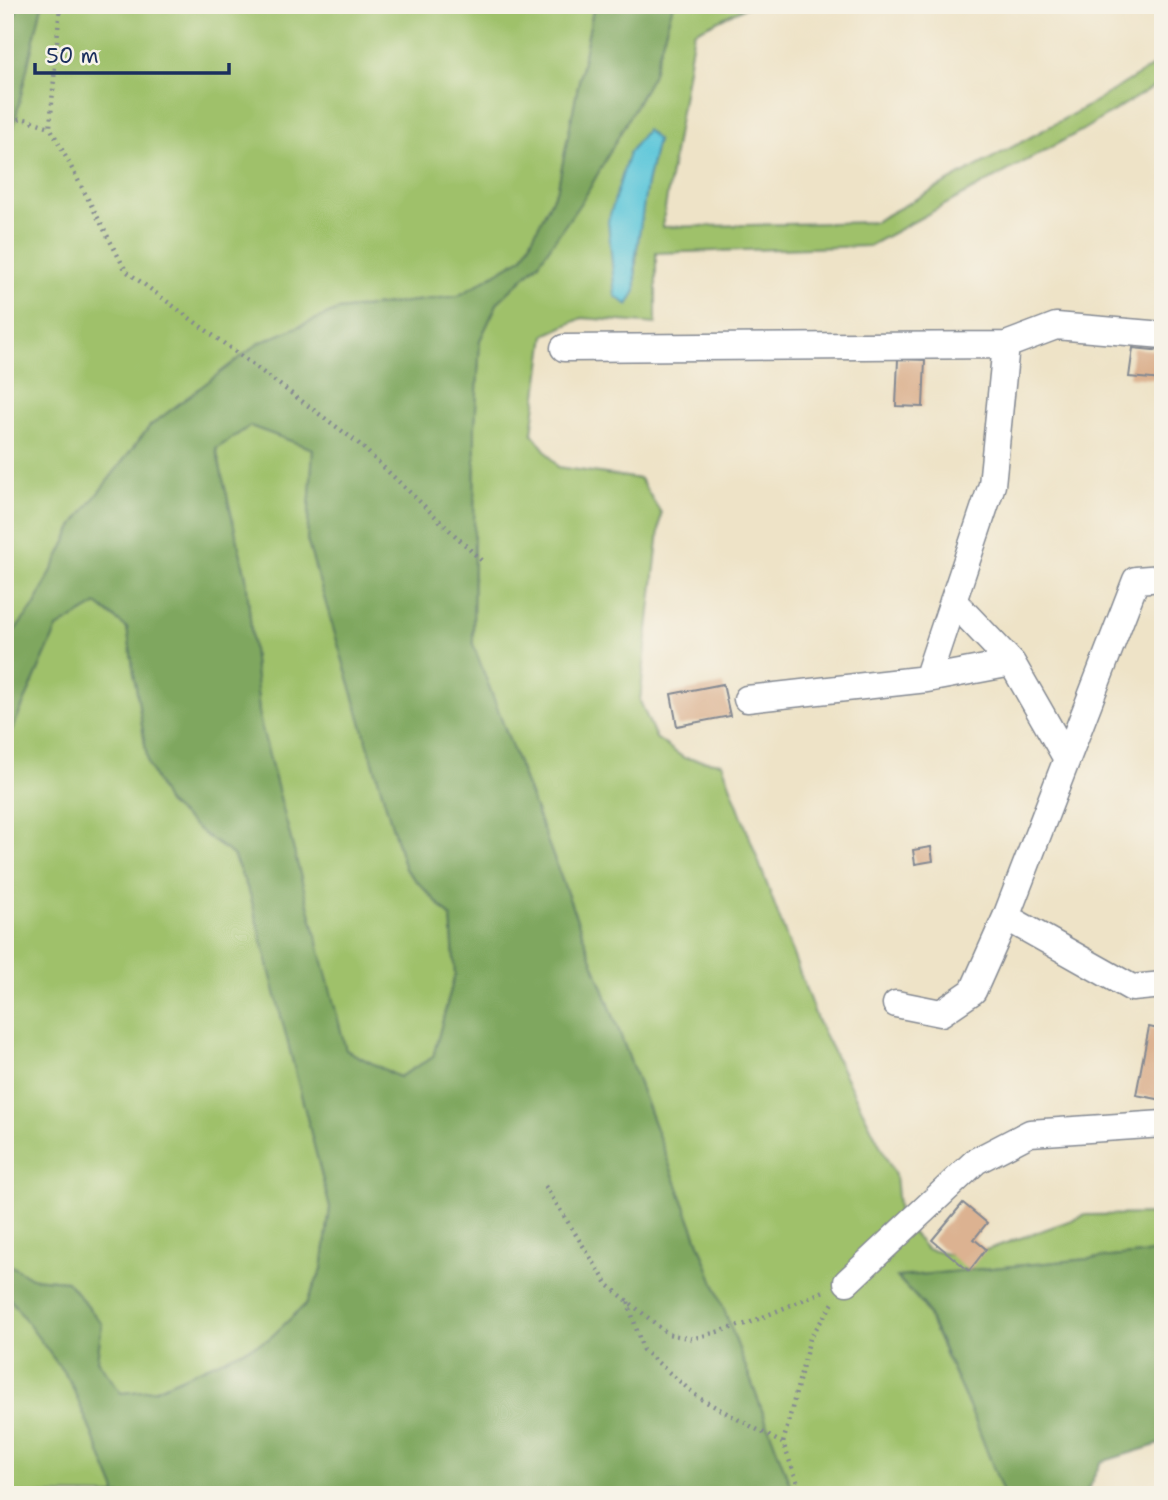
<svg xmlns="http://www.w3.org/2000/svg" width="1168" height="1500" font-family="'Shantell Sans',sans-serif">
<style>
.green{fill:#9fc16a;stroke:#5d7864;stroke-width:2;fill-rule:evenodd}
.forest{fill:#7fa75e;stroke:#4d6b5e;stroke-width:2;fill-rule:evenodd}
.water{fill:#5ec7da;stroke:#3c7b9c;stroke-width:2}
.building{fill:#dcb291}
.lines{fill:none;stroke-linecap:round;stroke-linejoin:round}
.minor-casing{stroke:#848992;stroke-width:29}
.path{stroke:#848992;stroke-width:4.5;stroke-dasharray:2 5;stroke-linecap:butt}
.minor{stroke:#fff;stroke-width:26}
</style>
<rect width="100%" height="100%" fill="#f7f3e8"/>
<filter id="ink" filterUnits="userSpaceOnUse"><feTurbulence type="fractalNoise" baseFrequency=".0143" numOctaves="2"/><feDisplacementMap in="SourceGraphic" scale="14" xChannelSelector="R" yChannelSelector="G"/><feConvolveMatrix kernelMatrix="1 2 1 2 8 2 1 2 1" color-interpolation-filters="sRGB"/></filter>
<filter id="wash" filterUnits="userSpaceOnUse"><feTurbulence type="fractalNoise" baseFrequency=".00686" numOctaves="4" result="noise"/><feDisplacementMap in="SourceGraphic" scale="28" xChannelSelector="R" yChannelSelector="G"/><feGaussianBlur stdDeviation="1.57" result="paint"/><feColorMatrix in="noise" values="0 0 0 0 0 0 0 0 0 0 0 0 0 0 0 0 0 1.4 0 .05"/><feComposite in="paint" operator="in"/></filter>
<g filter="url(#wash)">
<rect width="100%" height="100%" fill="#eee3c7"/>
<path class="green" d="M5 5H18L5 56Z
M42 5H594L558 187 523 257 458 296 338 310 259 343 150 426 75 523 35 605 5 643V163Z
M673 5H750L694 32 662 227 874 222 1086 107 1163 60V81L1081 131 869 246 656 253V324L582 318 545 335 532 433 558 467 640 479 661 513 640 701 656 738 684 758 722 763 818 1022 895 1175 899 1217 926 1249 956 1256 989 1249 1086 1215 1163 1214V1252L897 1277 923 1305 974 1418 1004 1495H794L473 644 475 427 480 340 498 302 538 264 652 76ZM657 140C645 190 634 240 636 291L629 153Z
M250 426 313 449 307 540 405 869 451 917 455 974 433 1057 399 1077 346 1051 260 721 246 577 216 449Z
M97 604 127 628 148 764 205 835 233 855 250 894 330 1208 322 1269 306 1304 269 1339 154 1390 121 1393 97 1360 102 1324 67 1281 31 1278 5 1262V746L57 628Z
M5 1292 70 1381 116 1491 115 1495 5 1494Z"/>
<path class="forest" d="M18 5H42L5 163V56Z
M594 5H673L652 76 586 195 538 264 498 302 480 340 475 427 473 644 794 1495H115L116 1491 70 1381 5 1292V1262L31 1278 67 1281 102 1324 97 1360 121 1393 154 1390 269 1339 306 1304 322 1269 330 1208 250 894 233 855 205 835 167 803 148 764 127 628 97 604 57 628 5 746V643L35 605 75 523 150 426 259 343 338 310 458 296 523 257 558 187ZM250 426 313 449 307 540 405 869 451 917 455 974 433 1057 399 1077 346 1050 260 721 246 577 216 449Z
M1163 1252V1443L1101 1462 1085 1495H1004L974 1418 924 1305 897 1277Z"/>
<path class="water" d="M646 130 657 140 647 183 635 261 636 291 628 305 615 296 608 221 629 153Z"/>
<g id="blocks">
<path class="building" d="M1133 348 1163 351V380L1129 377Z
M898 359 925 360 923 407 896 406Z
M723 684 730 716 677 726 671 694Z
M931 847 933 861 915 864 913 850Z
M1149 1027 1163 1030V1100L1136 1095Z
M963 1203 987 1223 974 1239 986 1249 969 1271 932 1240Z"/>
</g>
</g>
<g filter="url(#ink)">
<use href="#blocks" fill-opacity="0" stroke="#848992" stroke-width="2"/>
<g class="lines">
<defs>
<path id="minor" d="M564 348 1006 345 1056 326 1163 335
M953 601 1012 663 1067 759
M927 679 992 485 1006 345
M747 699 927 679 1012 663
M1006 917 1132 988 1163 985
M896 1004 941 1013 973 991 1006 917 1136 580 1163 578
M847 1282 976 1161 1030 1133 1163 1124"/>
</defs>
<use href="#minor" class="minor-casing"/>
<path class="path" d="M60 5 50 127 126 271 357 442 482 561
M5 123 22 118 50 127
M545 1186 608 1285 668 1334 692 1339 749 1323 824 1291
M628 1302 643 1350 699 1398 782 1443
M802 1495 783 1443 810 1338 833 1303"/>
<use href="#minor" class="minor"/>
</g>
</g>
<rect width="1168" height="1500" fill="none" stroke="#f7f3e8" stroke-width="28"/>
<path d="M35 63v10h194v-10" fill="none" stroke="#1b2f5e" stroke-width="3.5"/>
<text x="46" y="63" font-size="21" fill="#1b2f5e" stroke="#f7f3e8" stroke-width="5" paint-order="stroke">50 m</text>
</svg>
